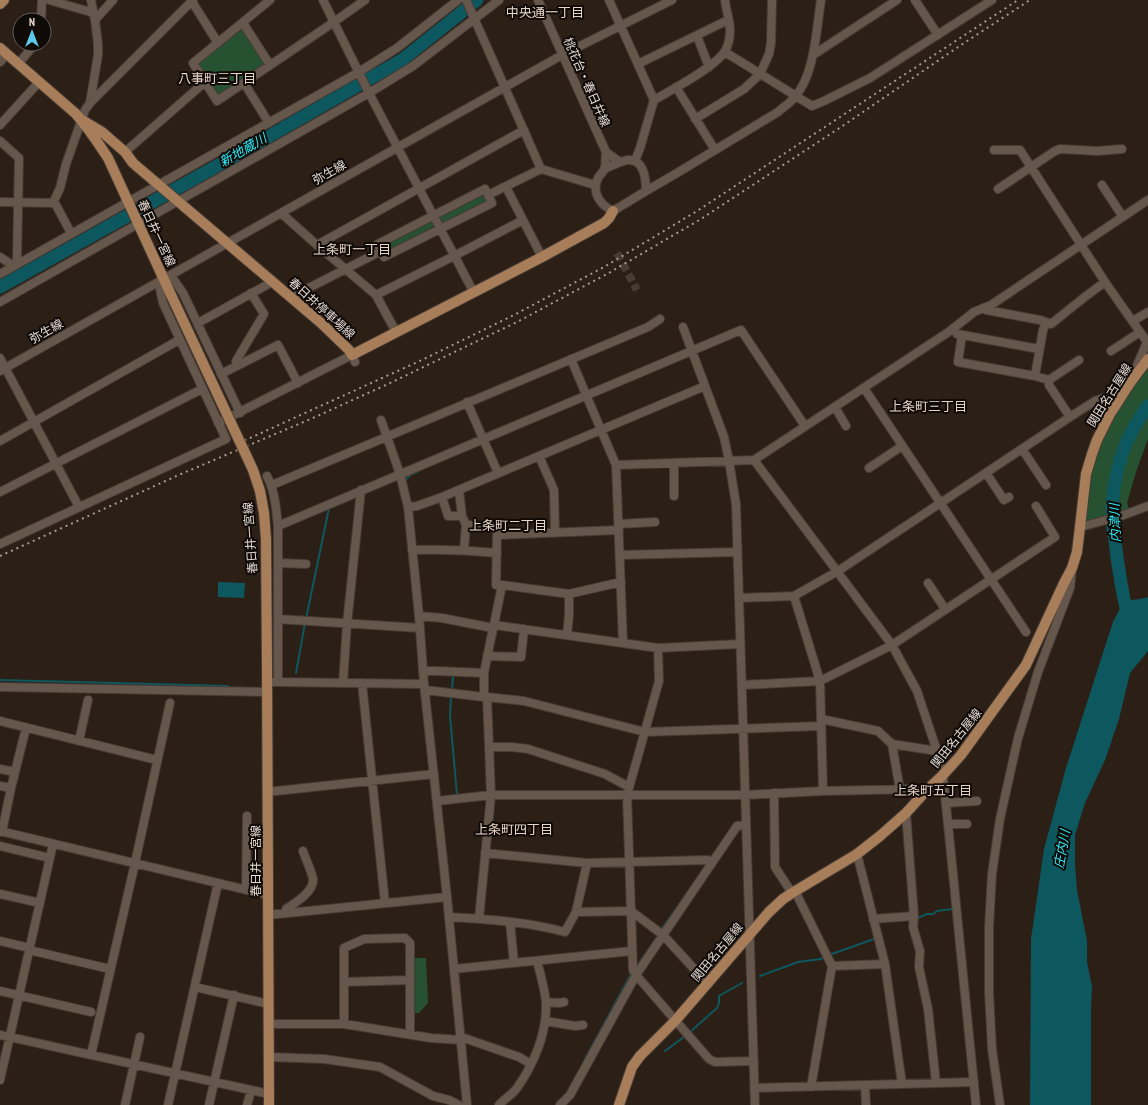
<svg xmlns="http://www.w3.org/2000/svg" width="1148" height="1105" font-family="'PT Sans Narrow','Noto Sans JP',sans-serif">
<style>
.green{fill:#265232}
.water{fill:#0d585e}
.lines{fill:none;stroke-linecap:round;stroke-linejoin:round}
.stream{stroke:#0d585e;stroke-width:2}
.river{stroke:#0d585e;stroke-width:13}
.minor-tunnel{stroke:#483b33;stroke-width:8;stroke-dasharray:8 4;stroke-linecap:butt}
.minor-casing{stroke:#463b35;stroke-width:10}
.major-casing{stroke:#463b35;stroke-width:12}
.minor{stroke:#66574d;stroke-width:8}
.major{stroke:#a77e59;stroke-width:10}
.rail{stroke:#a69b94;stroke-width:2;stroke-dasharray:2 4;stroke-linecap:butt}
.major-bridge-casing{stroke:#463b35;stroke-width:12;stroke-linecap:butt}
.major-bridge{stroke:#a77e59;stroke-width:10}
.labels{text-anchor:middle;dominant-baseline:central;stroke-width:4;stroke-linejoin:round;paint-order:stroke}
.street-label{font-size:12px;fill:#e4dbd5;stroke:#100a07}
.neighbourhood-label{font-size:13px;fill:#e5d4c8;stroke:#100a07}
.water-label{font-size:13px;font-style:italic;fill:#29eefd;stroke:#100a07}
</style>
<rect width="100%" height="100%" fill="#2c1f16"/>
<path class="green" d="M240 29 243 30 264 62V65L220 95 216 94 198 66 199 63Z
M482 194 484 195 486 199 485 202 444 223 441 222 439 218 440 215Z
M429 221 432 222 433 226 432 229 388 251H384L383 247 384 244Z
M1148 364V439L1136 472 1127 503 1129 509 1090 521 1085 520 1093 457 1118 407Z
M412 958H426L428 1003 419 1013H411Z"/>
<path class="water" d="M218 582 245 583 244 598 218 597Z
M1148 597V651L1130 673 1119 719 1105 760 1085 803 1075 835V865L1077 890 1087 941V962L1092 987 1091 1007V1105H1030L1031 939 1044 849 1066 768 1113 622 1124 601C1133 599 1140 600 1148 597Z"/>
<g class="lines">
<path class="stream" d="M406 480 410 475 419 471
M306 619 329 508
M296 673 305 623
M0 680 228 686
M452 690 453 675
M451 696 450 716 457 795
M918 918 927 914H933L937 911 952 909
M661 930 687 893
M829 955 874 939
M636 968 658 935
M760 976 798 962 821 959 824 956
M690 1032 717 1008 719 1003V996L742 983
M665 1051 685 1036
M585 1059 631 974"/>
<path class="river" d="M0 287 242 152 402 60 477 0
M1128 617C1122 592 1118 567 1115 541 1113 530 1111 519 1112 508 1114 470 1125 436 1148 406"/>
<path class="minor-tunnel" d="M617 253 637 290"/>
<defs>
<path id="minor" d="M49 0 94 13
M191 0 218 43
M270 0 193 63 217 101 334 22 365 0
M323 0 369 93 474 293
M466 0 541 169
M538 0 606 152
M609 0 654 100 640 148 635 161
M915 0 938 35
M41 20 42 0
M95 20 113 0
M243 23 270 65
M697 36 709 67
M725 52 812 106 824 101 870 78 992 0
M813 55 897 0
M0 62 7 54
M18 64 35 44
M638 64 728 20
M244 83 269 123
M676 87 715 150
M654 100C670 91 717 66 725 51 728 46 730 37 730 30 730 21 726 10 725 0
M90 103 98 55V44L95 20 91 0
M695 119 744 89 760 74 769 54 771 43 772 0
M0 125 39 82
M0 141 19 158 17 260 14 266 0 257
M994 150H1020L1105 282 1147 342 1136 368V375
M125 152 205 82
M604 169C612 166 620 161 628 160 644 159 646 179 646 191L613 211C600 205 591 192 598 178 600 174 604 172 605 168 606 163 605 157 606 152L620 162
M1102 185 1123 217
M506 187 542 257
M998 189 1055 151 1060 149 1097 151 1122 149
M646 191 677 173 778 112C782 108 786 106 790 102 815 80 816 31 821 0
M488 195 541 169 595 185
M0 202 53 203 56 205 71 233
M53 203 60 188 66 164 85 110 90 103 193 0
M281 213 317 245 376 295 396 332
M317 245 524 130
M0 274 359 72 397 48 458 0
M376 295 454 256 523 220
M291 297 381 251 378 244 485 189 492 203 384 257 381 251
M0 302 369 93 413 66 499 0
M983 308 986 310 1040 320 1051 324 1086 296 1105 282
M1133 321 1148 312
M198 323 272 282
M683 327 724 437 729 461 736 504 755 1105
M957 334 1039 349
M962 335 958 362 1035 376 1049 380V385L1070 417
M1111 351 1140 332
M0 358 79 507
M571 359 601 430 616 465 623 643
M238 365 236 361 264 314 251 293
M0 371 562 55 672 0
M221 374 278 345 298 383
M1035 376 1043 330 1046 323
M1049 380 1079 360
M864 388 1026 632
M467 402 498 473
M835 407 846 426
M381 420 400 474 408 507 419 616 424 684 447 897 467 1105
M218 423 352 355 355 362
M0 441 179 340
M1022 449 1046 485
M539 456 554 490 555 533
M754 460 892 645 917 691 937 751 942 768 948 824 976 1105
M674 463V496
M616 465 754 460 950 331 974 312 991 305 1148 200
M869 468 902 446
M986 473 1004 500 1009 497
M267 476C275 491 276 508 278 526V682
M272 485 648 327 660 319
M459 490 462 516 466 525 464 550
M0 492 202 389
M442 497 448 516H462
M408 507 417 506 442 497 705 386
M619 524 655 522
M466 525 495 527 499 535
M278 526 741 330 805 426
M1080 527 1121 516 1148 506
M0 544 226 439 163 303 160 289 164 279 174 280 183 293 240 413
M412 550C441 549 468 550 497 553
M620 555 737 552
M278 563 306 564
M928 583 945 609
M502 585 569 594 621 582
M794 596 820 681 823 791
M739 598 794 596 838 571 1070 417 1095 401 1112 395 1124 382 1130 383
M419 616 442 618 493 628
M278 619 420 628
M494 625 658 648 740 644
M567 635 569 615V594
M658 648 659 681 627 795 633 970 636 975 709 1059 715 1062 754 1061
M487 656 521 657 524 629
M424 671H437L484 673
M273 682 424 684
M343 683 347 624 361 490
M362 683 385 903
M742 685 820 681 892 645 1055 537 1036 506
M0 687 266 692
M425 690 484 697
M487 697 524 701 645 732 821 726
M821 719 878 731 892 744 900 790
M0 721 157 760
M79 741 88 700
M892 744 937 751
M489 747H512L528 749 605 774 629 787
M0 769 15 772
M0 786 11 788
M267 792 434 774
M774 793 775 867 792 893
M437 801 491 795H745L823 791 918 789 926 791
M946 803 977 801
M906 813 914 916 913 927 920 951 919 967 928 1009 936 1083
M948 824H967
M0 831 268 895
M2 832 11 788 26 728
M0 846 50 858
M485 853 587 863 707 860 712 862
M857 854 885 964 902 1084
M246 889 247 816
M795 891 832 966 811 1087
M0 894 40 903
M576 912 631 911 663 935 708 984
M286 913V909C295 903 314 892 313 879 312 872 305 858 303 851
M268 915 447 897
M449 917C488 919 527 922 565 932L576 912 587 863
M479 919 491 795 487 697H484V673L491 638 494 625 502 585H496L497 535 619 530
M873 919 914 916
M510 922 514 963
M0 941 30 948
M29 950 110 969
M832 966 885 964
M454 969 632 951
M344 982 410 980
M195 987 269 1004
M0 991 91 1012
M546 1002 560 1003 564 1002
M545 1021 575 1026 583 1025
M269 1024H344L431 1038 461 1040
M344 1024V948L364 939 405 938 410 943V1034
M0 1035 269 1094
M461 1037 519 1057 531 1064
M91 1055 135 863 170 703
M269 1057 324 1059 380 1067 433 1096 449 1100 459 1105
M0 1080 53 844
M865 1085 866 1105
M754 1088 974 1082
M125 1105 140 1037
M168 1105 218 883
M209 1105 234 995
M247 1105 251 1091
M499 1105C504 1099 512 1095 517 1088 534 1064 547 1033 546 1003 545 990 540 973 537 961
M560 1105 570 1095 636 975 737 826 746 825
M1000 1105 992 1049 989 992V927L992 874 1000 819 1018 738 1038 672 1070 588 1072 570"/>
<path id="major" d="M0 4 4 0
M0 48 75 113C88 127 98 143 108 158L172 297
M82 120 102 132 125 152 133 163 321 323 349 350 352 355 542 257 604 223 609 218 613 211
M267 665 269 1105
M619 1105 632 1067 640 1056 675 1021 769 912 783 899 792 893 857 854 880 836 906 813 926 791 942 776 961 755 1026 665 1064 583 1072 568 1077 552 1080 527 1086 474 1092 454 1097 440 1110 414 1130 383 1148 359"/>
</defs>
<use href="#minor" class="minor-casing"/>
<use href="#major" class="major-casing"/>
<use href="#minor" class="minor"/>
<use href="#major" class="major"/>
<path class="rail" d="M239 443 424 359 514 315 604 267 697 211 1018 0
M0 556 181 474 313 418 388 384 517 322 607 274 701 219 841 127 961 45 1030 0"/>
<defs>
<path id="major-bridge" d="M172 297 253 470 260 491 264 513 266 539 267 665"/>
</defs>
<use href="#major-bridge" class="major-bridge-casing"/>
<use href="#major-bridge" class="major-bridge"/>
</g>
<g class="labels">
<g class="street-label">
<text transform="translate(587 82) rotate(66)">桃花台・春日井線</text>
<text transform="translate(329 172) rotate(-29)">弥生線</text>
<text transform="translate(157 233) rotate(65)">春日井一宮線</text>
<text transform="translate(322 308) rotate(42)">春日井停車場線</text>
<text transform="translate(46 331) rotate(-29)">弥生線</text>
<text transform="translate(1109 395) rotate(-58)">関田名古屋線</text>
<text transform="translate(250 538) rotate(-94)">春日井一宮線</text>
<text transform="translate(956 738) rotate(-51)">関田名古屋線</text>
<text transform="translate(255 861) rotate(-90)">春日井一宮線</text>
<text transform="translate(717 952) rotate(-50)">関田名古屋線</text>
</g>
<g class="neighbourhood-label">
<text x="545" y="12">中央通一丁目</text>
<text x="217" y="78">八事町三丁目</text>
<text x="352" y="249">上条町一丁目</text>
<text x="928" y="406">上条町三丁目</text>
<text x="508" y="525">上条町二丁目</text>
<text x="933" y="790">上条町五丁目</text>
<text x="514" y="829">上条町四丁目</text>
</g>
<g class="water-label">
<text transform="translate(243 150) rotate(-30)">新地蔵川</text>
<text transform="translate(1115 523) rotate(-92)">内津川</text>
<text transform="translate(1062 849) rotate(-80)">庄内川</text>
</g>
</g>
<g transform="translate(32 32)"><circle r="19" fill="#100a07" stroke="#655e59"/>
<path d="M0-3L7 15L0 10L-7 15Z" fill="#5cc7e8"/>
<text y="-6" font-size="11" font-weight="bold" text-anchor="middle" fill="#e4dbd5">N</text>
</g>
</svg>
